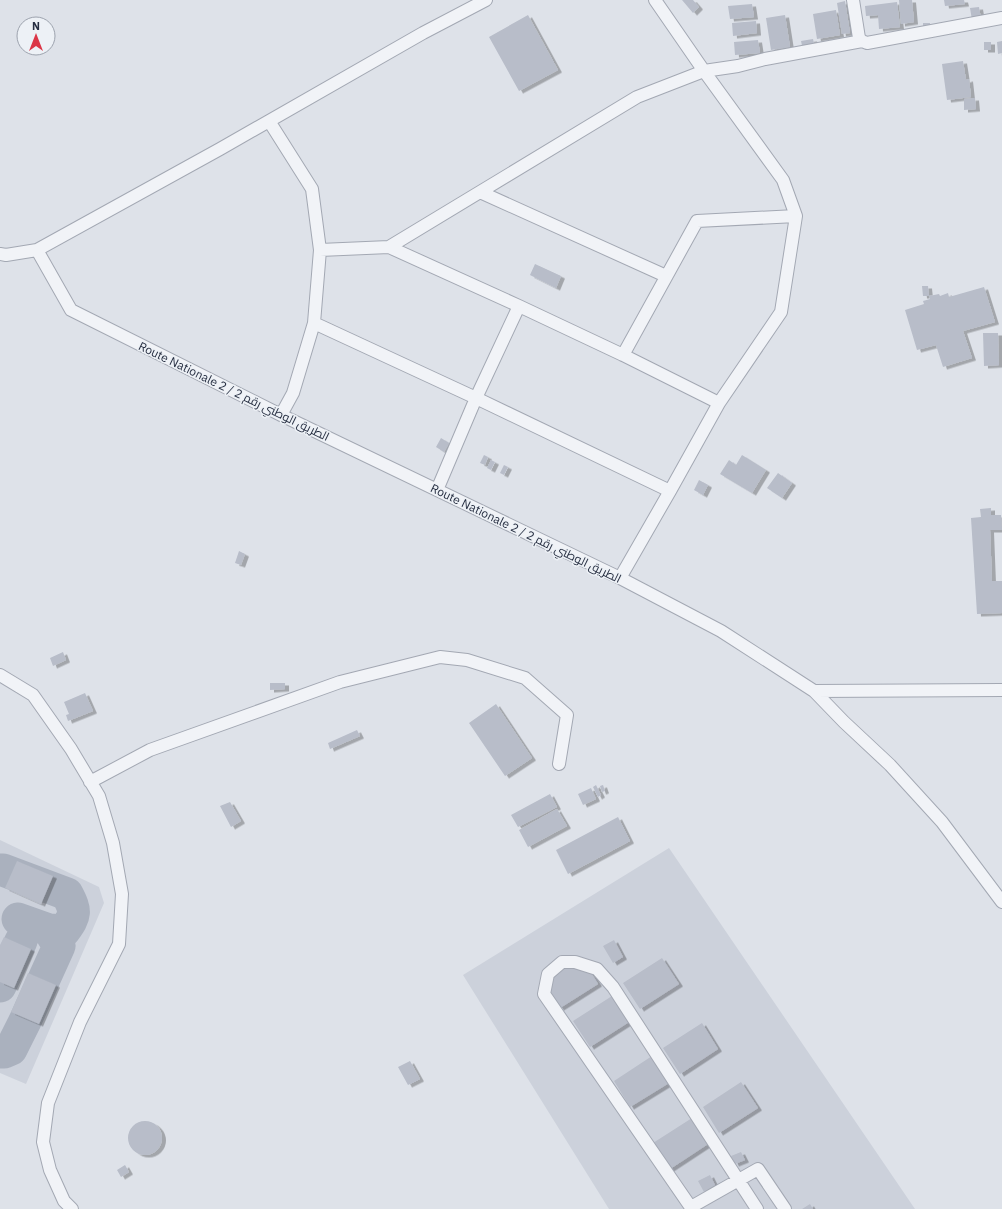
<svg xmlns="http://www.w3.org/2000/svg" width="1002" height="1209" font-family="'IBM Plex Sans',Cairo,sans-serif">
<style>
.built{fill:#ccd1db}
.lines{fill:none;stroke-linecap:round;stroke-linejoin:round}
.taxiway{stroke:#aab1be;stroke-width:33}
.building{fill:#b8bdc9;filter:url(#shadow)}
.minor-casing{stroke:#a3a8b3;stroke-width:14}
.minor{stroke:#f1f3f7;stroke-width:12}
.labels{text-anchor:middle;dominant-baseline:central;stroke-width:3;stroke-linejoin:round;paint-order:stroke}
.street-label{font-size:12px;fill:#262e41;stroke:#edf1f6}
</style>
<defs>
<filter id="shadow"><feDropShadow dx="4" dy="2.5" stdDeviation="0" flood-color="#0004"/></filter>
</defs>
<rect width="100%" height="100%" fill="#dee2e9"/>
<path class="built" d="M0 840 99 887 104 903 26 1084 0 1073Z
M669 848 915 1209H609L463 975Z"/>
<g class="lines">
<path class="taxiway" d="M0 870H3L67 894C76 911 76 915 64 931L49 930
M0 986 21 941
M0 1052H4L11 1049 26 1019 59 946 49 930 18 919"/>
</g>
<path class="building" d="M682 0H693L699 7 693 13Z
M899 0H912L914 22 901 24Z
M944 0H964L965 4 945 6Z
M845 1 850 33 842 34 837 3Z
M897 2 900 27 879 29 878 15 866 16 865 6Z
M752 4 754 17 730 19 728 6Z
M979 7 981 19 972 20 970 8Z
M836 10 840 35 817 39 813 14Z
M528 15 558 70 519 91 489 37Z
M785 15 790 47 771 50 766 18Z
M756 21 757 33 733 36 732 23Z
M923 23H930V31H923Z
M813 39 815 48 803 50 801 41Z
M758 40 760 53 735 55 734 42Z
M1002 41V53L998 54 997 42Z
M984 42H991V50H984Z
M963 61 966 80 969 79 971 97 947 100 942 64Z
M975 98 976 109 964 110V99Z
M535 264 561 276 556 288 530 275Z
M922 286H928L929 296H923Z
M984 287 995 322 963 331 972 358 943 367 936 345 917 350 905 310 924 304 923 301 930 299 929 296 939 294 940 296 948 293 949 297Z
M983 333H998L999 365 984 366Z
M441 438 449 443 444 452 436 447Z
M484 455 488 457 485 465 480 463Z
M742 455 766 470 752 493 720 474 729 460 736 465Z
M491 460 495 462 491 470 487 468Z
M504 465 508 467 504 475 500 473Z
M778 473 792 483 782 498 767 488Z
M699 480 708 485 703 495 694 490Z
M991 508V515H1001L1002 530H990L992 581H1002V613L977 614 971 518 981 517 980 509Z
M239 551 245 554 241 565 235 563Z
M63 652 66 660 53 666 50 658Z
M270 683H285V689L270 690Z
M85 693 93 711 68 721 66 715 69 714 64 702Z
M496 704 532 758 505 776 469 723Z
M357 730 360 736 330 749 328 743Z
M596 785 601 795 598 797 593 787Z
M603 785 605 791 602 792 600 786Z
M591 788 596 799 583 805 578 794Z
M550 794 557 807 518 827 511 815Z
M230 802 241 821 231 827 220 806Z
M557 809 567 826 528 847 519 830Z
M618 817 630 841 568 874 556 850Z
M17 861 53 876 41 904 5 888Z
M4 937 31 949 14 988 0 982V945Z
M614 940 623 957 613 963 603 946Z
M582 958 598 984 560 1008 543 982Z
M662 958 679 984 640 1009 623 983Z
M28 973 56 985 39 1024 11 1012Z
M612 996 629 1022 590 1047 573 1021Z
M702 1023 718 1049 680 1074 663 1048Z
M652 1056 669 1083 630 1107 614 1081Z
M410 1061 420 1079 408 1085 398 1067Z
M741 1082 758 1108 719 1133 703 1107Z
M692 1118 708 1144 670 1169 653 1143Z
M128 1138a17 17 0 1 1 34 0a17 17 0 1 1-34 0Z
M741 1152 745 1160 735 1164 731 1156Z
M125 1165 129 1172 121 1177 117 1170Z
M710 1175 715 1185 704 1192 698 1181Z
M810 1204 813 1209H802Z"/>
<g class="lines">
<defs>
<path id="minor" d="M655 0 704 71 738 66 765 59 862 41
M853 0 859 38 862 41 867 43 1002 18
M269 121 312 189 320 250 314 323 293 393 281 415
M480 192 666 276
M389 247 637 97 704 71 783 180 796 216 781 312 719 403 670 491 620 578
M37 250 71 310 281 415 620 578 721 631 814 691 844 722 890 765 942 822 1002 902
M320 250 389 247 519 306 623 355 719 403
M0 254 6 255 37 250 220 149 423 33 486 0
M314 323 476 398 670 491
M623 355 697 221 796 216
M437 490 476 398 519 306
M0 675 33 695 71 749 99 796 113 843 122 894 119 944 80 1022 48 1103 43 1142 50 1170 64 1201 72 1209
M814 691 1002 690
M90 782 150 750 340 682 440 657 467 660 525 678 567 715 559 764
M691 1207 758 1169 785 1209
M692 1209 544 994 548 974 562 962H575L597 969 613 987 757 1209"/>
</defs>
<use href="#minor" class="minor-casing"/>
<use href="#minor" class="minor"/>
</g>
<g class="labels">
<g class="street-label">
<text transform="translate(234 391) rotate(26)">Route Nationale 2 / الطريق الوطني رقم 2</text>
<text transform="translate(526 533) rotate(26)">Route Nationale 2 / الطريق الوطني رقم 2</text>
</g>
</g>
<g transform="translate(36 36)"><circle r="19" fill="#edf1f6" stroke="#9da3ae"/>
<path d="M0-3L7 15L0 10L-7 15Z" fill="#db3647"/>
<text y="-6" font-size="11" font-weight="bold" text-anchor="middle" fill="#262e41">N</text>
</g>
</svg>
